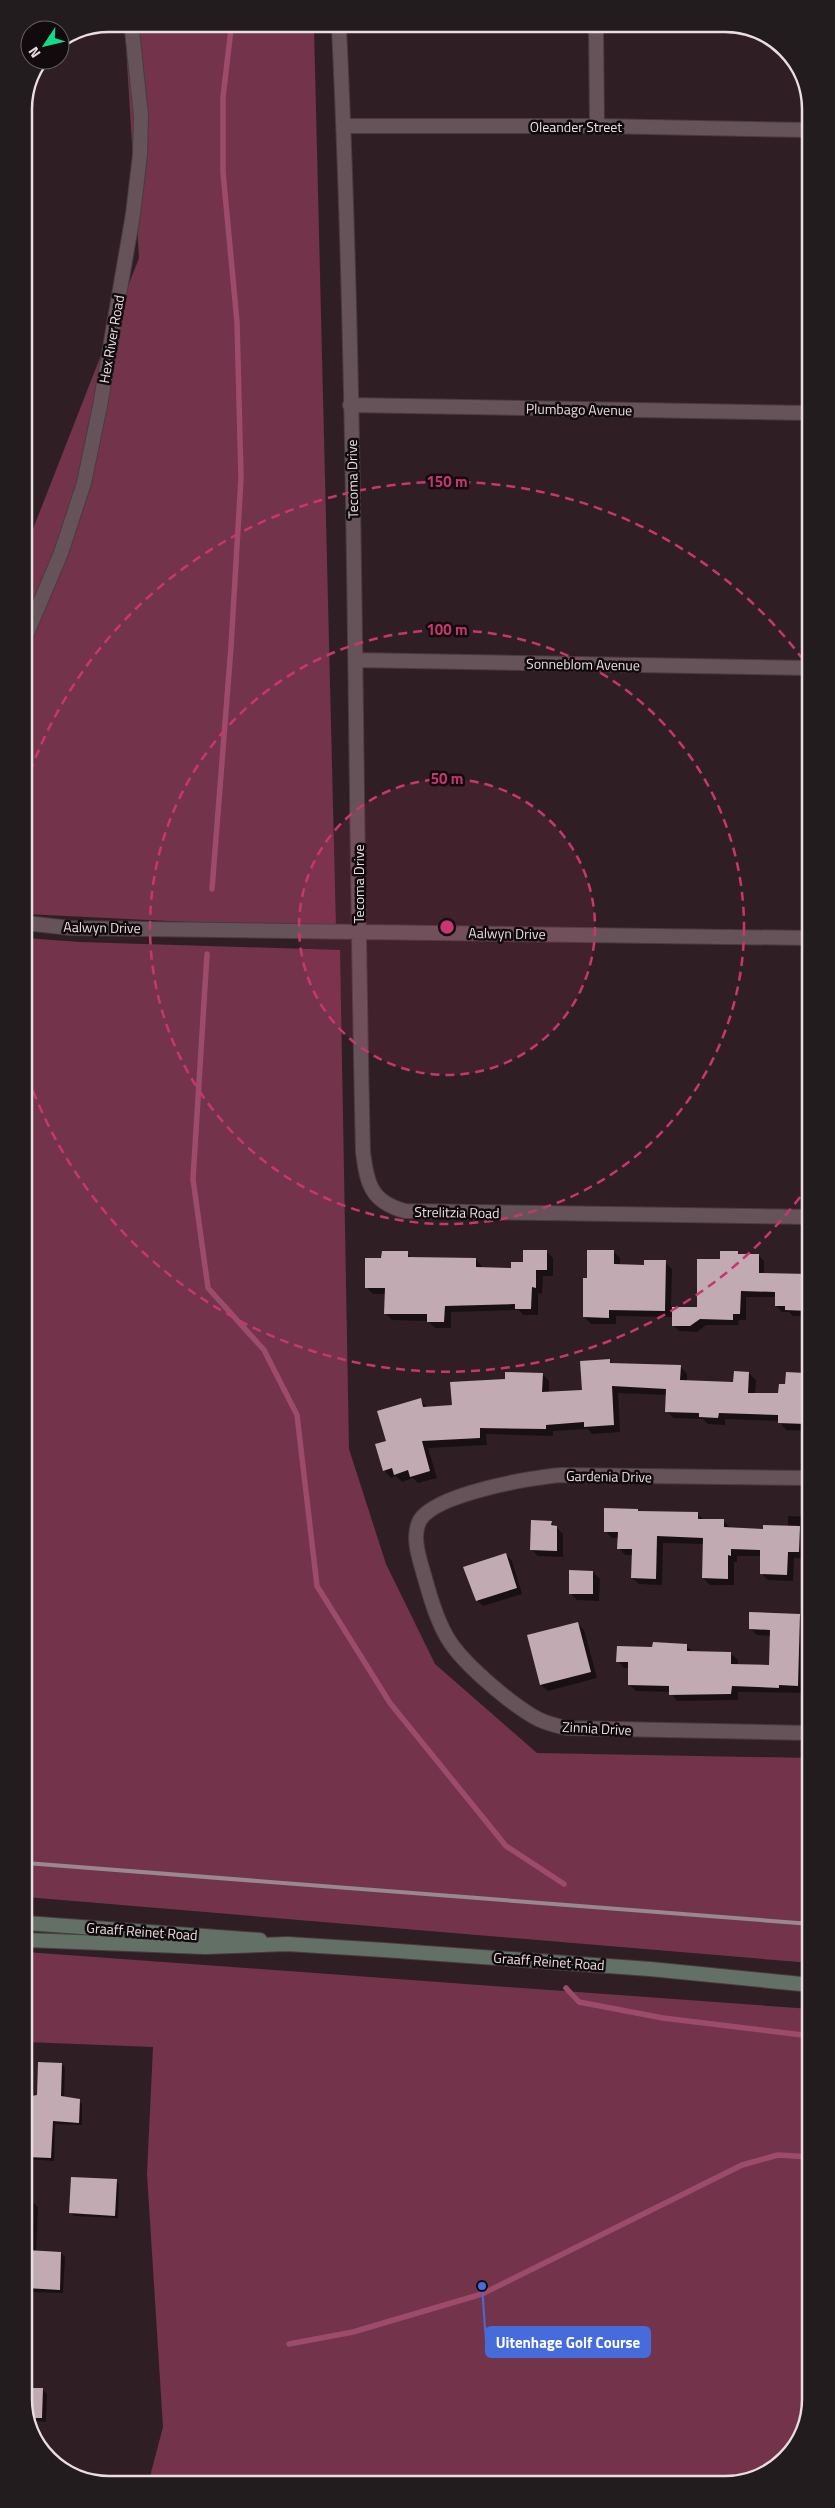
<svg xmlns="http://www.w3.org/2000/svg" width="835" height="2508" font-family="'Titillium Web',sans-serif">
<style>
.green{fill:#73334b}
.shadow{fill:#0007}
.lines{fill:none;stroke-linecap:round;stroke-linejoin:round}
.stream{stroke:#9d4b6a;stroke-width:5.5}
.building{fill:#c1aab1}
.minor-casing{stroke:#493b40;stroke-width:16}
.tertiary-casing{stroke:#493b40;stroke-width:16}
.secondary-casing{stroke:#493b40;stroke-width:16}
.minor{stroke:#665359;stroke-width:14}
.tertiary{stroke:#665359;stroke-width:14}
.secondary{stroke:#637066;stroke-width:14}
.rail{stroke:#97898d;stroke-width:4}
.ring{fill:none;stroke:#c8366f;stroke-width:2.5;stroke-dasharray:9 6}
.labels{text-anchor:middle;dominant-baseline:central;stroke-width:5;stroke-linejoin:round;paint-order:stroke}
.street-label{font-size:14px;fill:#e9dde0;stroke:#120b0d}
.rim{fill:none;stroke:#e9dde0;stroke-width:2.5}
.centre{fill:#c8366f;stroke:#120b0d;stroke-width:2.5}
.ring-label{font-size:15px;text-anchor:middle;font-weight:bold;fill:#c8366f;stroke:#120b0d;stroke-width:5;stroke-linejoin:round;paint-order:stroke}
.leader{fill:none;stroke:#466bda;stroke-width:2}
.callout-dot{fill:#466bda;stroke:#120b0d;stroke-width:2}
.callout{fill:#466bda;stroke:#466bda;stroke-width:2}
.callout-label{font-size:15px;text-anchor:middle;font-weight:bold;fill:#fff}
</style>
<rect width="100%" height="100%" fill="#2f1f24"/>
<path class="green" d="M314 28 336 929 25 914 24 552 139 258 125 30Z
M25 938 80 942 340 950 349 1449 386 1564 435 1664 537 1753 810 1758 811 1963 26 1897Z
M26 1952 811 2009V2399L793 2451 747 2481 148 2484 163 2427 147 2174 153 2047 26 2042Z"/>
<path class="shadow" d="M546 1251 553 1258V1276H543L542 1294 538 1293V1315H523L519 1310 451 1312V1328H435L427 1321 392 1320 385 1313 386 1294H373L366 1287 382 1260 407 1253 412 1258 476 1259 483 1268 512 1269Z
M613 1251 620 1258V1265L646 1266 665 1262 672 1269 671 1308H698L721 1261 737 1252 740 1255H758L764 1261V1274L810 1275V1340L807 1336V1316H793L789 1312H782L776 1306V1297H746V1320H739L738 1325H706L697 1332 679 1331 673 1325V1317L616 1316V1324H591L584 1317 588 1279Z
M610 1361 613 1364 680 1366 687 1374V1382L734 1384 749 1373 756 1380 755 1394H780L786 1385 805 1374 810 1379V1431L786 1430 779 1421 725 1419V1425L708 1424 703 1419 674 1418 666 1411 667 1395 618 1393 620 1432 592 1434 588 1429 553 1431V1436L486 1434 487 1445 428 1448 437 1478 418 1483 413 1478 402 1482 396 1476 391 1478 384 1470 387 1442 420 1400 427 1407H453L506 1381 542 1374 549 1381V1393L583 1391Z
M638 1510 640 1512 697 1513 704 1520 723 1521 730 1527 764 1530 788 1527V1516L810 1517V1559L794 1558 793 1581 768 1580 761 1573 762 1556H737V1562H734V1585H710L703 1578 704 1544 663 1543 662 1585 639 1584 632 1578 633 1555H625L619 1548V1538H612L605 1531Z
M551 1522 563 1534V1557L538 1556 531 1549Z
M506 1554 512 1561 522 1594 483 1606 477 1600Z
M593 1572 600 1579 599 1601 577 1600 570 1593Z
M800 1615 806 1622V1640H810V1693L738 1692V1700L677 1701 670 1692 636 1691 629 1684V1668H624L618 1661 654 1649 686 1645 693 1652 731 1654 738 1660V1665L770 1666 771 1636 757 1635 750 1628Z
M577 1623 584 1630 597 1678 548 1691 541 1685Z
M62 2065 65 2068 64 2098 79 2101 82 2104V2125L55 2124 54 2161 26 2159V2097L38 2096Z
M116 2181 119 2184 118 2218 74 2216 71 2213Z
M26 2202 34 2203 38 2207 36 2252 61 2253 65 2257 63 2293 33 2292 30 2389 43 2390 47 2394 46 2422 27 2420Z"/>
<g class="lines">
<path class="stream" d="M212 889 231 647 241 478 237 322 223 172V97L231 29
M207 954 193 1179 208 1288 264 1350 297 1415 317 1586 390 1703 506 1846 564 1884
M566 1988 579 2002 663 2018 811 2036
M289 2344 353 2332 482 2294 742 2165 778 2155 811 2157"/>
</g>
<path class="building" d="M523 1250H547V1270H536V1288L532 1287 531 1309H515V1304L445 1306 444 1322H427V1314H384L385 1288H365V1258H381L382 1251H408V1257L476 1258V1267L511 1268V1262H523Z
M587 1250H614V1264L644 1265V1260H666L665 1311 609 1310V1318L583 1317V1278H587Z
M720 1251H738V1254H759V1273L810 1274V1311L785 1310V1306H775V1292L741 1291 740 1314H733V1320L700 1319 690 1326H672V1307H697V1259H720Z
M610 1359V1363L681 1365 680 1380 733 1382 734 1371 749 1372 748 1393H778L779 1384H785L786 1372 805 1373 807 1398H810V1421H806V1424L778 1423V1415L719 1413 718 1418 699 1417V1413L665 1412 666 1389 612 1386 614 1425 584 1427V1422L546 1425V1429L480 1428V1438L422 1441 430 1471 410 1477 408 1470 394 1475 392 1468 383 1471 375 1444 386 1441 377 1411 421 1398 423 1407 452 1405 450 1382 505 1379V1372L543 1373 542 1392 582 1390 580 1361Z
M604 1508 638 1509V1511L698 1512V1519H724V1527L763 1529V1525L800 1526 799 1552H788L787 1575 760 1574V1550L731 1549V1556L728 1555V1579L702 1578 703 1538 657 1536 656 1579 631 1578 632 1549H617L618 1532H604Z
M531 1520 552 1521 551 1525 557 1526V1551L530 1550Z
M506 1553 517 1588 476 1601 463 1567Z
M569 1570 593 1571V1594H569Z
M749 1612 800 1614 798 1686 779 1685V1688L732 1686 731 1694 669 1695V1686L628 1685V1662H616L617 1646 652 1647 653 1642 687 1644V1651L731 1652V1664L769 1665 770 1630 749 1629Z
M578 1622 591 1672 540 1685 527 1635Z
M38 2062 62 2063 61 2096 80 2099 79 2123 53 2121 51 2158 26 2157V2097L37 2095Z
M71 2177 117 2179 115 2216 69 2213Z
M26 2250 61 2252 60 2290 26 2288Z
M27 2388H43L42 2418H27Z"/>
<g class="lines">
<defs>
<path id="minor" d="M596 25 597 126
M339 28C357 402 354 778 363 1152 367 1184 371 1202 405 1211L810 1217
M344 126H597L808 130
M350 405 809 413
M356 660 809 668
M25 923 71 928 809 938
M810 1478 562 1475C532 1477 436 1494 420 1520 412 1535 418 1554 422 1568 429 1592 436 1621 450 1642 466 1666 513 1706 538 1719 548 1724 557 1726 567 1728L810 1733"/>
<path id="tertiary" d="M25 638 61 553 84 483 100 406 133 214 140 155 141 116 132 30"/>
<path id="secondary" d="M26 1923 260 1940
M26 1940 205 1947 287 1944 384 1950 650 1969 811 1985"/>
</defs>
<use href="#minor" class="minor-casing"/>
<use href="#tertiary" class="tertiary-casing"/>
<use href="#secondary" class="secondary-casing"/>
<use href="#minor" class="minor"/>
<use href="#tertiary" class="tertiary"/>
<use href="#secondary" class="secondary"/>
<path class="rail" d="M26 1863 811 1924"/>
</g>
<circle cx="447" cy="927" r="148" fill="#c8366f" fill-opacity=".12"/>
<g class="ring">
<circle cx="447" cy="927" r="148"/>
<circle cx="447" cy="927" r="297"/>
<path d="M809 1185A445 445 0 0 1 26 1072M25 786A445 445 0 0 1 807 665"/>
</g>
<g class="labels">
<g class="street-label">
<text x="576" y="126">Oleander Street</text>
<text transform="translate(111 339) rotate(-80)">Hex River Road</text>
<text transform="translate(579 409) rotate(1)">Plumbago Avenue</text>
<text transform="translate(352 479) rotate(-91)">Tecoma Drive</text>
<text transform="translate(583 664) rotate(1)">Sonneblom Avenue</text>
<text transform="translate(358 884) rotate(-90)">Tecoma Drive</text>
<text transform="translate(102 927) rotate(1)">Aalwyn Drive</text>
<text transform="translate(507 933) rotate(1)">Aalwyn Drive</text>
<text transform="translate(457 1212) rotate(1)">Strelitzia Road</text>
<text transform="translate(609 1476) rotate(1)">Gardenia Drive</text>
<text transform="translate(597 1728) rotate(3)">Zinnia Drive</text>
<text transform="translate(142 1931) rotate(4)">Graaff Reinet Road</text>
<text transform="translate(549 1961) rotate(4)">Graaff Reinet Road</text>
</g>
</g>
<path d="M0 0H835V2508H0ZM109 32H725A77 77 0 0 1 802 109V2399A77 77 0 0 1 725 2476H109A77 77 0 0 1 32 2399V109A77 77 0 0 1 109 32Z" fill="#231c1e" fill-rule="evenodd"/>
<path class="rim" d="M109 32H725A77 77 0 0 1 802 109V2399A77 77 0 0 1 725 2476H109A77 77 0 0 1 32 2399V109A77 77 0 0 1 109 32Z"/>
<circle cx="447" cy="927" r="8" class="centre"/>
<g class="ring-label">
<text x="447" y="487">150 m</text>
<text x="447" y="635">100 m</text>
<text x="447" y="784">50 m</text>
</g>
<path class="leader" d="M482 2286L486 2342"/>
<circle class="callout-dot" cx="482" cy="2286" r="5"/>
<rect class="callout" x="486" y="2327" width="164" height="30" rx="5"/>
<g class="callout-label">
<text x="568" y="2348">Uitenhage Golf Course</text>
</g>
<g transform="translate(45 45) rotate(235)"><circle r="24" fill="#120b0d" stroke="#685f61"/>
<path d="M0-4L9 19L0 12L-9 19Z" fill="#14d989"/>
<text y="-8" font-size="14" font-weight="bold" text-anchor="middle" fill="#e9dde0">N</text>
</g>
</svg>
